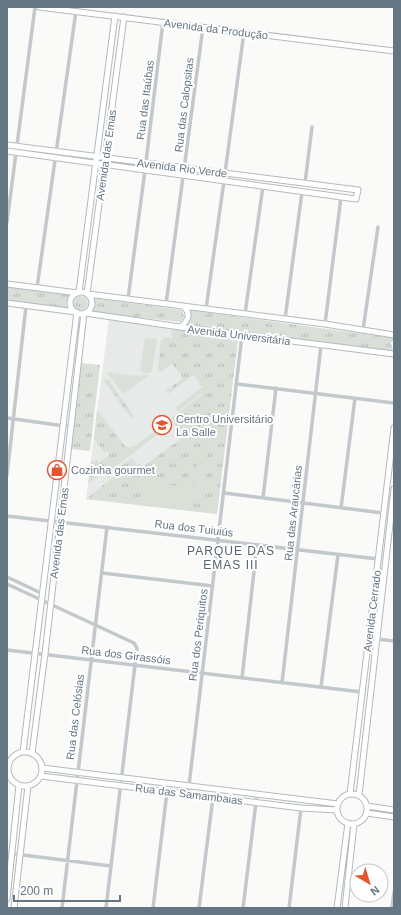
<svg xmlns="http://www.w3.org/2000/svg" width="401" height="915" font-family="Arial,sans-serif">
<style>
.built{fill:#e8e9e9}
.grass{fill:url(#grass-tufts)}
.green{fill:#dadfd7}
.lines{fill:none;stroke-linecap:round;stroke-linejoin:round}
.secondary-casing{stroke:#b3babf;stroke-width:7}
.street{stroke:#c3c8cc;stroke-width:3.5}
.secondary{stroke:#fff;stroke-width:5}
.labels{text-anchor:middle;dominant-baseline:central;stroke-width:4;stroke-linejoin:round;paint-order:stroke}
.street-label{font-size:11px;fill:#657683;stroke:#fff}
.poi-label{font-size:11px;fill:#657683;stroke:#fff;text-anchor:start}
.neighbourhood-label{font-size:12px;letter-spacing:1px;fill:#57646e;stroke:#fff}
</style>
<defs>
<pattern id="grass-tufts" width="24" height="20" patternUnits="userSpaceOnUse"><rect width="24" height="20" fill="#dadfd7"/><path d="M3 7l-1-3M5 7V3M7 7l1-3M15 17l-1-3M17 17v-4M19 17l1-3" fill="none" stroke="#b4b9b4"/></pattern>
</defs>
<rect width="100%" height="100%" fill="#fafaf8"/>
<path class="built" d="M109 319 238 339 217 514 86 499Z"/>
<path class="grass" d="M7 286 69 294 66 304 68 309 7 301Z
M74 303a7 7 0 1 1 14 0a7 7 0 1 1-14 0Z
M94 298 182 310 184 315 183 319 180 322 92 312 94 307Z
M189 310 394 338V340L391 343 393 351 185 325C190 320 190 316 189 310Z
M175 329 238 339 217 514 86 499 116 475 114 471 132 458 137 465 140 463 143 467 184 436 171 418 203 394 202 393 178 411 175 408 202 387 198 382 199 381 198 379 197 380 193 375 168 394 166 391 183 378 172 363 161 372 158 369 161 340 166 337 173 338 171 335 172 331Z
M81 363 100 365 90 451 71 449Z
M108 379 134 416 131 418 104 381Z
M97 410 126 447H133L170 420 172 423 111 470 109 468 88 484 91 462 97 460 99 463 109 455 107 451 105 453 94 439Z"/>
<path class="green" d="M145 338 157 339 152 371 149 373H144L140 370Z
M107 372 135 376 149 375 123 394Z
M199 451 207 453 202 489 194 488 191 511 140 505 143 482 194 488Z"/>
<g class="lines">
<defs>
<path id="secondary" d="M39 7 394 51
M7 145 358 190 356 199 7 151
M7 284 78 293
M79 292 115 16
M70 303a11 11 0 1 1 22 0a11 11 0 1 1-22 0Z
M87 294 124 17
M88 294 325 324 394 335
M7 303 76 312
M85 313 180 327 394 354
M180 327C188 321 192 314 183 306
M23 752 77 312
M8 769a17 17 0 1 1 34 0a17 17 0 1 1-34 0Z
M32 753 45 654 84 313
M42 768 338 804
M41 776 301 808 337 810
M337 809a15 15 0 1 1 30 0a15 15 0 1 1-30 0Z
M350 794 394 428
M359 795 394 489
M367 806 394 810
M367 813 394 817
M7 899 19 785
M14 908 28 786
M337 908 348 823
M345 908 354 824"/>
</defs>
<use href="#secondary" class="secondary-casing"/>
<path class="street" d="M225 173 244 32
M305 183 312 127
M7 222 35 7
M37 288 76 11
M128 299 145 170 163 22
M166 304 203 27
M206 309 224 181
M245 314 263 186
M285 319 302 192
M325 324 341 197
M363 330 378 227
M237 384 394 403
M7 418 72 427
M7 475 26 306
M224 493 391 514
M263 498 276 388
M341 508 355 398
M7 516 378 559
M102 573 213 586
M7 577 43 594
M7 584 134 643 137 648 106 908
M377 639 394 641
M7 650 362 692
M242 678 257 545
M282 683 321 346
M321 687 338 555
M188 794 242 335
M7 853 111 866
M62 908 107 527
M153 908 167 792
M199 908 213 797
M243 908 257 794
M289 908 301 808
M392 908 394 892"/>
<use href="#secondary" class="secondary"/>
</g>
<defs>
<symbol id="university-ring" viewBox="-11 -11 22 22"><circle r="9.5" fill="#fff" stroke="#e4572e" stroke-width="1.5"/><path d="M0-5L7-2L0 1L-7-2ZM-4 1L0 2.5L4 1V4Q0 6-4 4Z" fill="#e4572e"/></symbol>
<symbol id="shop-ring" viewBox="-11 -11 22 22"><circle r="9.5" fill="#fff" stroke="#e4572e" stroke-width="1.5"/><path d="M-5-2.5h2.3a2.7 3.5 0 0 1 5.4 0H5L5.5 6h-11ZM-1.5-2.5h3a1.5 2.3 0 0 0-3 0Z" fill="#e4572e"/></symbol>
</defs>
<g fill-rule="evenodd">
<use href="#university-ring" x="151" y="414" width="22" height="22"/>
<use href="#shop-ring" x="46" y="459" width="22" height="22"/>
</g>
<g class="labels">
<g class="street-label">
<text transform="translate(216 29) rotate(7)">Avenida da Produção</text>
<text transform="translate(145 100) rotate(-83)">Rua das Itaúbas</text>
<text transform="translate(184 105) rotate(-83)">Rua das Calopsitas</text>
<text transform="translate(106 155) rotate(-82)">Avenida das Emas</text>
<text transform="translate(182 168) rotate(7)">Avenida Rio Verde</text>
<text transform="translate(239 335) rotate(7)">Avenida Universitária</text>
<text transform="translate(293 513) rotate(-84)">Rua das Araucárias</text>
<text transform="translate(194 528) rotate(7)">Rua dos Tuiuiús</text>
<text transform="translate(59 533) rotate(-83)">Avenida das Emas</text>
<text transform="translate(372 611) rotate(-83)">Avenida Cerrado</text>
<text transform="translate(198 635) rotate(-83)">Rua dos Periquitos</text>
<text transform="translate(126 655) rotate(7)">Rua dos Girassóis</text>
<text transform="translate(75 717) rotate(-83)">Rua das Celósias</text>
<text transform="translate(189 794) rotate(7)">Rua das Samambaias</text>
</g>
<g class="poi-label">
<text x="176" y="419">Centro Universitário<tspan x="176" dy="13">La Salle</tspan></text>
<text x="71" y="470">Cozinha gourmet</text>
</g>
<g class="neighbourhood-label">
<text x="231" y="551">PARQUE DAS<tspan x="231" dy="14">EMAS III</tspan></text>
</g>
</g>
<rect width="401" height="915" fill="none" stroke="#657683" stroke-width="16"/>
<g transform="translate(369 883) rotate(142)"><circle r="19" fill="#ffffff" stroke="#c1c8cd"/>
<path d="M0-3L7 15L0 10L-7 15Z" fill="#e4572e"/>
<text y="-6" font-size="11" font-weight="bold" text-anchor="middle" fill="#657683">N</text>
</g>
<path d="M14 895v6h106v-6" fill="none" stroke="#657683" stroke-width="2"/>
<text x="20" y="895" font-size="12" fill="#657683" stroke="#ffffff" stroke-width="3" paint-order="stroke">200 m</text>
</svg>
